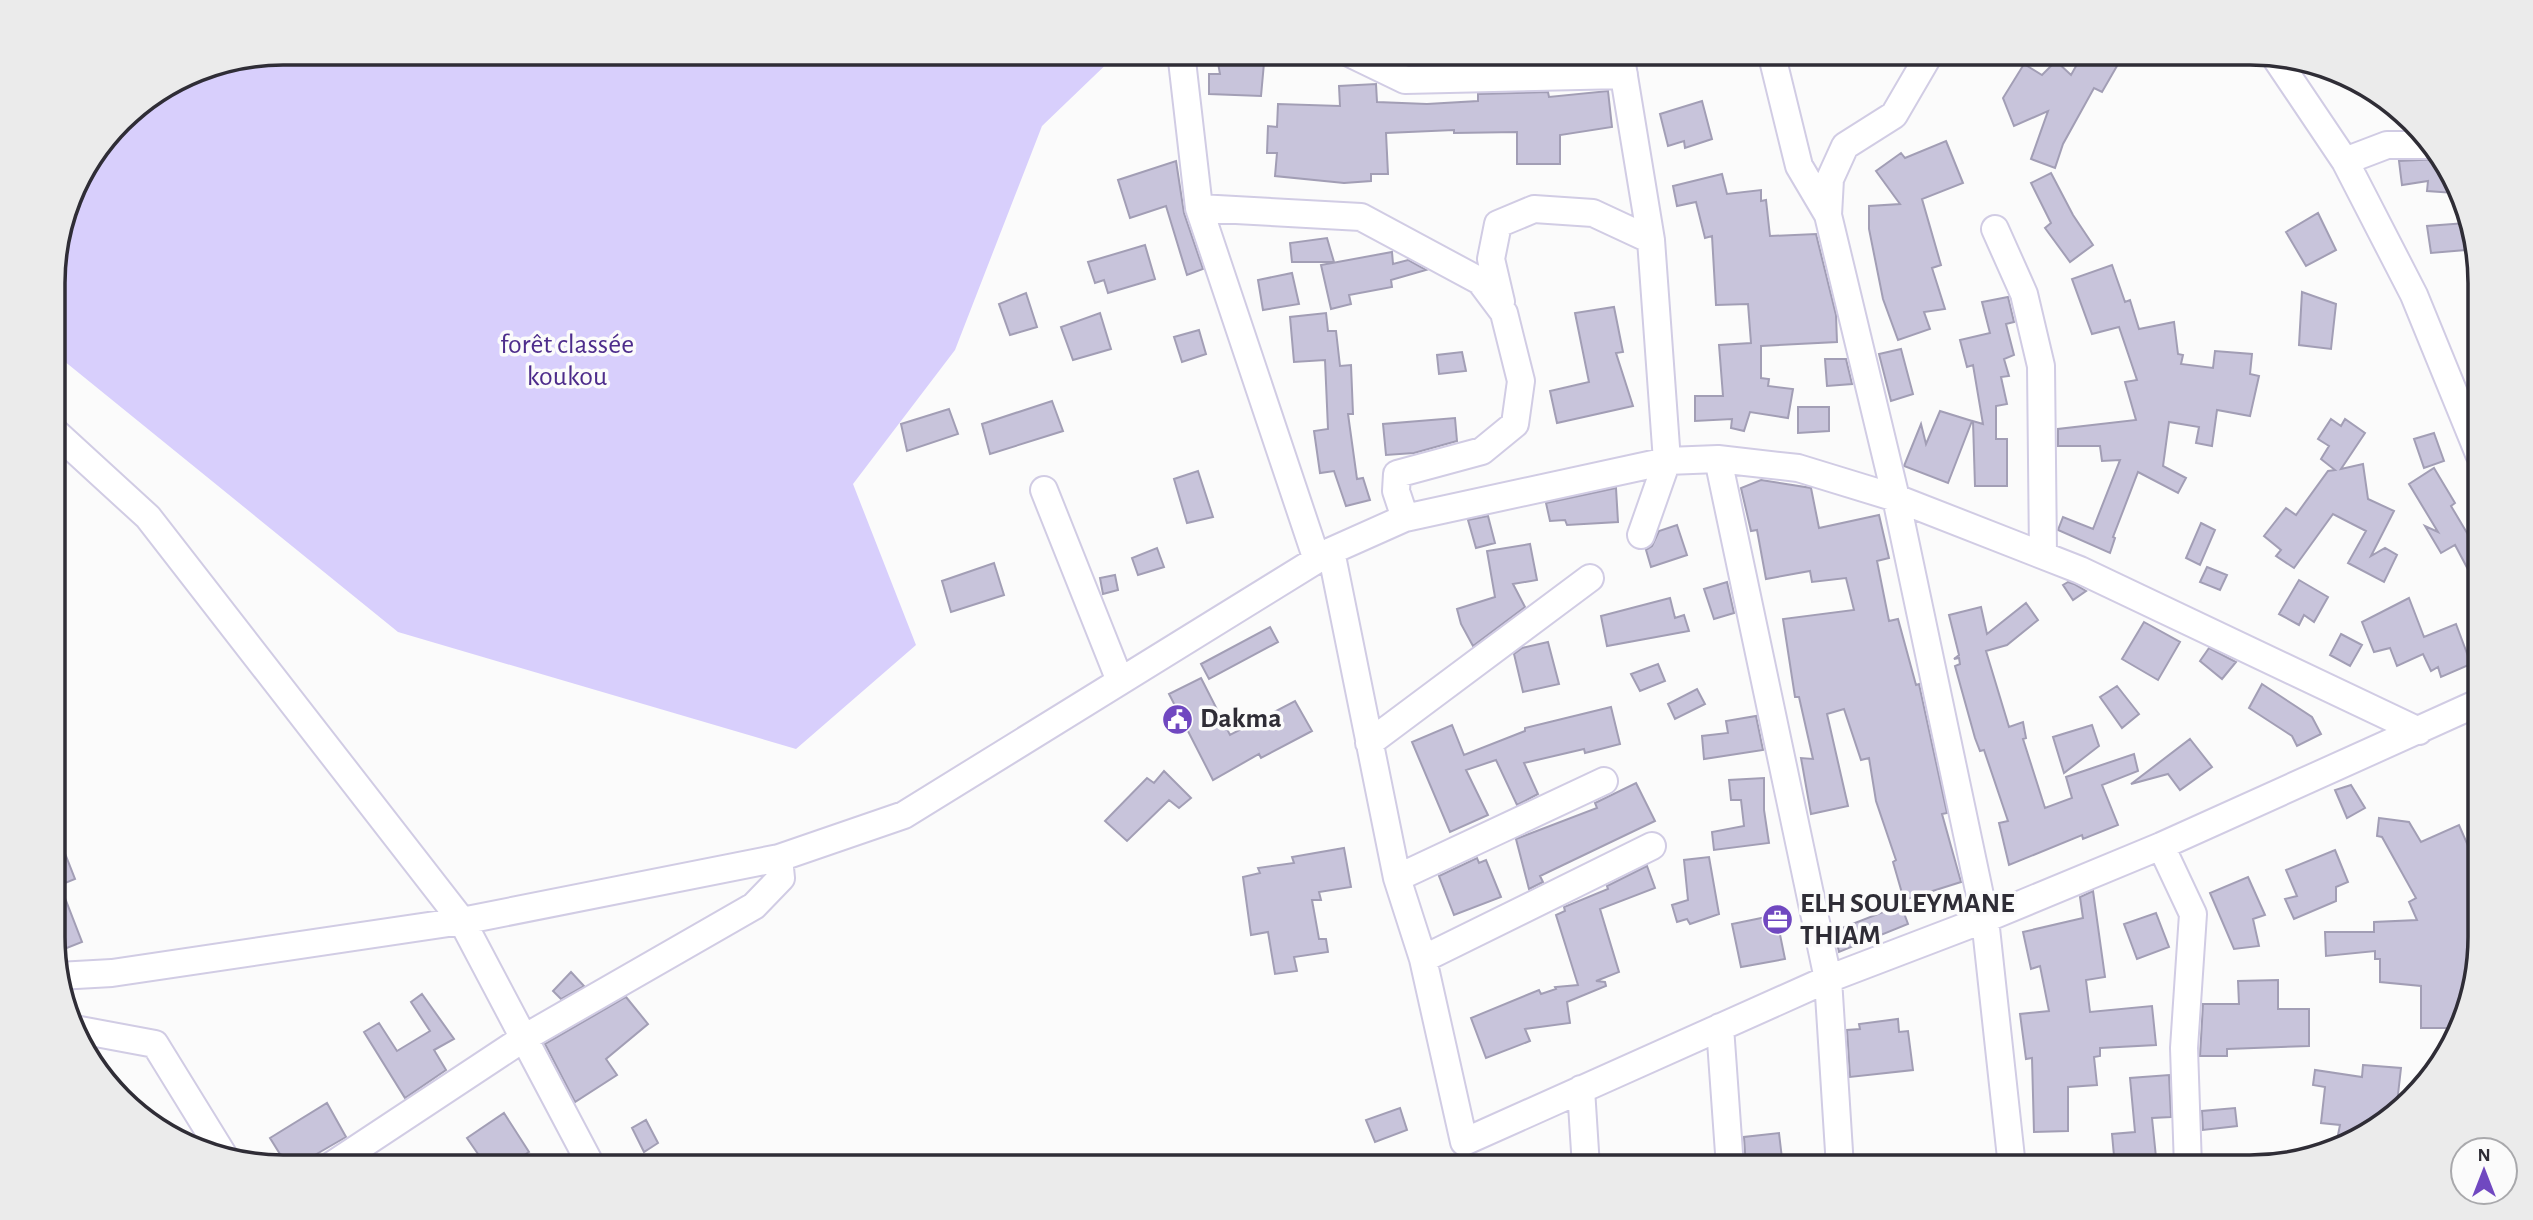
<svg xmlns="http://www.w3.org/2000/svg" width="2533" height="1220" font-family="'Alegreya Sans',sans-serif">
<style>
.green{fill:#d8cffc}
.building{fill:#c8c4db;stroke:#a29eb5;stroke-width:2}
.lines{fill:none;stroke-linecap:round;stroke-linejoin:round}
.minor-casing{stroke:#d1cce4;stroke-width:30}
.minor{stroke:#fff;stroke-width:26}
.labels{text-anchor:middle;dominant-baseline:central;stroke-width:7;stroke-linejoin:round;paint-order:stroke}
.park-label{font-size:28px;fill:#4d2c8b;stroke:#fbfbfb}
.poi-label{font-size:28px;font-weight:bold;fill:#2f2d36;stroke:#fbfbfb;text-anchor:start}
.rim{fill:none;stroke:#2f2d36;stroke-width:3.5}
</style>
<rect width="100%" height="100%" fill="#fbfbfb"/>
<path class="green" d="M283 52 1118 53 1042 126 955 350 853 484 916 645 796 749 398 632 53 352V267L76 181 131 110 195 70Z"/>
<path class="building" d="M1216 52H1265L1261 96 1209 94V74H1220Z
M2084 52H2118L2112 62 2117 66 2102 92 2094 88 2063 144 2055 168 2031 159 2048 111 2014 126 2003 98 2024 64 2042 75 2056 61 2071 75Z
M1376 84 1377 102 1427 104 1478 101V94L1548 92 1549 97 1608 91 1612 127 1560 135V164H1517V132L1454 133V130L1386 133 1388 174H1371V181L1344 183 1275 176 1277 153H1267L1268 126 1277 127 1278 104 1340 106 1339 86Z
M1702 101 1712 139 1685 148 1684 141 1668 146 1660 114Z
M1946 141 1963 183 1922 199 1941 265 1932 268 1945 309 1924 312 1930 329 1898 340 1883 299 1869 229V206L1900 204 1876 171 1901 153 1905 158Z
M2440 159 2454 193 2427 191 2428 181 2402 185 2399 161Z
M1176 161 1184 213 1203 269 1187 275 1166 206 1130 218 1118 180Z
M2051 173 2073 215 2093 245 2070 262 2045 228 2051 223 2031 183Z
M1722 174 1727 194 1761 190V201L1766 200 1770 236 1816 234 1836 315 1837 342 1761 346V378L1769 379 1768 386 1793 389 1788 418 1750 412 1744 431 1731 428 1732 419 1695 421V396H1723L1719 345 1751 343 1748 304 1716 305 1712 236 1705 238 1696 202 1677 206 1673 186Z
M2318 213 2336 250 2306 266 2286 232Z
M2466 223 2477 249 2431 253 2427 226Z
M1327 238 1334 262H1292L1290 243Z
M1145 245 1155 279 1108 293 1104 280 1095 283 1088 262Z
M1392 252 1393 264 1408 260 1426 270 1391 280 1392 287 1349 295 1351 304 1331 309 1321 265Z
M2112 265 2125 302 2130 300 2139 329 2174 322 2178 354 2183 355 2181 364 2213 368 2215 351 2252 354 2250 374 2259 376 2250 416 2217 410 2212 446 2196 443 2199 427 2169 422 2163 466 2186 478 2178 493 2138 472 2113 537 2115 538 2110 553 2058 530 2063 517 2093 529 2120 460 2102 461 2100 446H2058V429L2136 420 2125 382 2137 380 2119 327 2092 334 2072 279Z
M1292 273 1299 304 1263 310 1258 280Z
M2302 292 2336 304 2331 349 2299 345Z
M1026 293 1037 327 1010 335 999 304Z
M2008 297 2014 322 2006 324 2014 355 2004 359 2009 376 2001 377 2007 404 1996 406V439H2007V486H1975L1973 421 1983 424 1973 365 1967 367 1960 340 1990 333 1982 302Z
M1614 307 1623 352 1616 353 1633 406 1557 423 1550 391 1589 382 1575 313Z
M1100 313 1111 349 1073 360 1061 327Z
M1326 313 1328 331H1336L1340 366 1351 365 1353 414H1348L1357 479 1363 478 1370 500 1346 506 1334 471 1320 473 1314 431 1328 429 1325 360 1294 362 1290 317Z
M1199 330 1206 354 1182 362 1174 337Z
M1901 349 1913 394 1891 401 1879 354Z
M1462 352 1466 371 1439 374 1437 355Z
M1825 359H1846L1852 384 1827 386Z
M1052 401 1063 431 990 454 982 424Z
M1798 407H1829V431L1798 433Z
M949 409 958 434 907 451 901 424Z
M1940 411 1972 421 1948 483 1904 466 1921 424 1926 444Z
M1455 418 1457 441 1414 453 1386 455 1383 424Z
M2331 419 2341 426 2345 419 2365 433 2341 469 2363 464 2368 499 2394 511 2371 556 2385 548 2397 555 2384 582 2348 563 2366 531 2333 514 2294 568 2276 556 2281 550 2264 536 2286 508 2296 515 2328 471 2335 470 2321 459 2329 446 2318 439Z
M2434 433 2444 461 2424 468 2414 439Z
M2434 468 2455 503 2451 506 2479 553 2480 592 2455 545 2441 553 2425 526 2438 532 2409 484Z
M1198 471 1213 517 1187 523 1174 479Z
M1761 480 1811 488 1819 528 1879 515 1889 558 1877 561 1889 621 1898 619 1916 685 1919 684 1947 813 1942 814 1961 882 1904 900 1893 862 1896 860 1876 801 1869 758 1861 760 1844 709 1827 714 1848 806 1811 814 1801 758 1813 759 1799 697H1795L1783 619 1854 610 1846 578 1812 582 1810 571 1766 579 1757 530 1751 531 1741 488Z
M1616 488 1618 522 1567 525 1565 520 1550 521 1546 503Z
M1488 516 1495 543 1476 548 1468 520Z
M2201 523 2215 530 2200 565 2186 558Z
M1677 525 1687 555 1651 567 1646 550 1652 546 1659 531Z
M1530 544 1537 580 1513 584 1525 607 1473 646 1461 624 1457 609 1495 597 1487 551Z
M1157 548 1164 567 1138 575 1132 558Z
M994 563 1004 595 951 612 942 581Z
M2207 567 2227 575 2220 590 2200 582Z
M1115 575 1118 590 1103 594 1100 578Z
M2299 580 2328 597 2314 622 2304 615 2299 625 2279 614Z
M1727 582 1734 613 1714 619 1704 589Z
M2068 582 2074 584 2086 591 2073 600 2063 585Z
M1670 598 1675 618 1684 615 1689 631 1607 646 1601 616Z
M2409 598 2424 637 2456 624 2471 664 2441 677 2438 667 2431 671 2423 654 2397 666 2390 648 2374 652 2362 622Z
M2026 603 2038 620 2007 645 1986 651 2009 727 2023 722 2026 738 2023 739 2045 808 2072 798 2066 777 2134 754 2138 771 2102 785 2118 825 2083 839 2082 835 2009 865 1999 823 2008 821 1984 750 1980 751 1975 738 1955 666 1960 664 1959 658 1954 659 1959 655 1949 615 1981 607 1987 634Z
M2144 622 2180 642 2158 680 2122 659Z
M1270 627 1278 642 1209 679 1201 664Z
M2341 634 2362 645 2350 666 2330 655Z
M1548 642 1559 684 1523 692 1514 654 1522 648Z
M2209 648 2236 662 2222 679 2200 661Z
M1658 664 1665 681 1640 691 1631 674Z
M1201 678 1230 735 1295 701 1312 731 1261 758 1259 754 1213 780 1169 694Z
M2262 684 2312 717 2321 734 2297 746 2292 736 2249 708Z
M2117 686 2139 714 2122 728 2100 697Z
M1697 689 1705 704 1675 719 1668 704Z
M1611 707 1620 744 1585 753 1584 749 1524 763 1538 794 1517 805 1496 760 1466 770 1488 815 1450 832 1412 742 1452 725 1464 755 1525 731V728Z
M1756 716 1763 750 1704 759 1702 736 1728 733 1726 721Z
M2092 725 2099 746 2064 773 2053 737Z
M2190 739 2212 767 2180 790 2168 774 2131 784Z
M1164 771 1191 798 1179 808 1169 800 1127 841 1105 821 1147 778 1154 783Z
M1764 778V810L1769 843 1714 850 1712 832 1744 826 1741 800H1731L1729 780Z
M1636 783 1655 821 1540 876 1543 882 1529 889 1516 839 1597 808 1595 803Z
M2351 785 2365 808 2347 818 2335 790Z
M2379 818 2409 822 2421 842 2459 825 2480 873V938L2462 1028H2421V986L2380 982V959H2375V951L2326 956 2325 932H2374V922L2417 920 2409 902 2416 898 2382 837 2377 836Z
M55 828 75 879 60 885 82 942 54 953Z
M1344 848 1351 887 1319 892 1321 900H1312L1319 939H1326L1328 952 1294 957 1297 971 1275 974 1268 932 1251 935 1243 877 1260 873 1258 868 1294 863 1292 857Z
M2335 850 2348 882 2336 887V901L2294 919 2285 899 2297 896 2286 870Z
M1709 857 1719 914 1690 924 1687 919 1677 922 1672 905 1688 900 1684 860Z
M1477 858 1479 863 1486 860 1501 897 1454 915 1439 876Z
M1647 866 1655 888 1600 909 1619 972 1596 981 1605 982 1606 986 1567 1002 1570 1023 1525 1029 1530 1041 1486 1058 1471 1018 1539 990 1541 994 1556 989 1555 987 1578 985 1556 915 1565 911 1564 907 1608 889 1607 886Z
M2248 877 2265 915 2253 919 2259 946 2234 949 2210 893Z
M2093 891 2105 977 2086 980 2090 1012 2152 1006 2156 1045 2100 1048V1056L2094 1057 2097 1085 2068 1087V1131L2034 1132 2032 1058 2026 1059 2020 1014 2049 1011 2040 966 2031 969 2023 932 2083 918 2080 897Z
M1901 905 1908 924 1839 952 1834 931Z
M2156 913 2169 947 2137 959 2124 924Z
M1776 915 1785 959 1741 967 1732 924Z
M571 972 584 986 561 999 553 991Z
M2278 980V1009H2309V1046L2227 1049V1056H2200L2203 1004H2239L2238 981Z
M422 994 454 1039 434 1050 446 1070 405 1098 364 1032 379 1023 397 1051 430 1031 411 1002Z
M626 997 648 1024 606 1059 617 1075 575 1102 545 1044Z
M1898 1019 1899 1032 1908 1031 1913 1070 1850 1077 1847 1030 1860 1029 1859 1024Z
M2363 1065 2401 1068 2396 1112 2378 1128 2353 1137 2338 1135 2340 1125 2321 1123 2325 1087 2313 1085 2315 1070 2362 1077Z
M2169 1075 2171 1117 2152 1118 2157 1167H2115L2112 1134 2135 1132 2130 1078Z
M327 1103 346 1137 294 1167H288L270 1138Z
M1400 1108 1407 1130 1375 1142 1366 1120Z
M2235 1108 2237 1126 2203 1130 2202 1111Z
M504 1113 529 1152 505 1167H487L467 1138Z
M646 1120 658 1143 644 1152 632 1128Z
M1779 1133 1783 1167H1746L1744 1137Z"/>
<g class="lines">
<defs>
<path id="minor" d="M1181 52 1199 208 1317 560
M1347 52 1405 80 1624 75
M1620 52 1651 240 1667 461 1641 535
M1771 52 1799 166 1828 215 1896 498 1985 919 2012 1167
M2275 57 2345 161 2414 295 2479 454
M2345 161 2387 145H2434
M1199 208 1361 217 1480 281 1504 313 1521 381 1515 424 1482 451 1397 474 1396 491 1405 518
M1828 215 1830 179 1845 146 1894 115 1929 55
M1995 229 2024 294 2041 366 2043 555
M1501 302 1491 259 1498 224 1534 209 1593 213 1651 240
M53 430 148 517 462 921 592 1167
M1718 459 1828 979 1840 1167
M1044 490 1120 681
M1331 551 1397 878 1423 959 1464 1142 1828 979 1985 919 2161 846 2480 702
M1369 743 1590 578
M2161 846 2193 914 2184 1048 2188 1167
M1397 878 1604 781
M1423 959 1652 846
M58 976 112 973 462 921 779 858 904 815 1331 551 1405 518 1667 461 1718 459 1798 468 1896 498 2080 570 2419 731
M1720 1027 1730 1167
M80 1030 155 1044 224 1156
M1581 1089 1586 1167
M329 1167 524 1038 754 906 781 878 779 858"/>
</defs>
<use href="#minor" class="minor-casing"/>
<use href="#minor" class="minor"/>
</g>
<defs>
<symbol id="civic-disc" viewBox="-11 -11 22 22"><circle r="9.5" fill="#7048c0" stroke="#fbfbfb"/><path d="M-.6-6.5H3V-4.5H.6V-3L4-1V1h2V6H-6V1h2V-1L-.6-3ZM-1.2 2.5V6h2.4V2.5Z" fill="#fff"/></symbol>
<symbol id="office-disc" viewBox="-11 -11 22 22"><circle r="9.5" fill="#7048c0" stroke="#fbfbfb"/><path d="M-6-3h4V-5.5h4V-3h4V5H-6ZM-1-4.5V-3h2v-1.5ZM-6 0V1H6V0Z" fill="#fff"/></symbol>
</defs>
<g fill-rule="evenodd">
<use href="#civic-disc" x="1160" y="702" width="35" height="35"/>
<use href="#office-disc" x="1760" y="902" width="35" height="35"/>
</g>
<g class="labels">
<g class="park-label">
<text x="567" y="345">forêt classée<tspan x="567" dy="32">koukou</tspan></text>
</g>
<g class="poi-label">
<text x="1200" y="719">Dakma</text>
<text x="1800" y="904">ELH SOULEYMANE<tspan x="1800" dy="32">THIAM</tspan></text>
</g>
</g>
<path d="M0 0H2533V1220H0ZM283 65H2250A218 218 0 0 1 2468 283V937A218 218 0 0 1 2250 1155H283A218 218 0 0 1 65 937V283A218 218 0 0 1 283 65Z" fill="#ebebeb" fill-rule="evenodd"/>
<path class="rim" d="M283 65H2250A218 218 0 0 1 2468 283V937A218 218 0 0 1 2250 1155H283A218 218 0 0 1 65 937V283A218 218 0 0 1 283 65Z"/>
<g transform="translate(2484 1171)"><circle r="33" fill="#fbfbfb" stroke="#a9a9ac" stroke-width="2"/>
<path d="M0-5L12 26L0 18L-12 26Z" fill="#7048c0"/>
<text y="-10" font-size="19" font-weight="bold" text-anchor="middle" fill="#2f2d36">N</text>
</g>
</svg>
